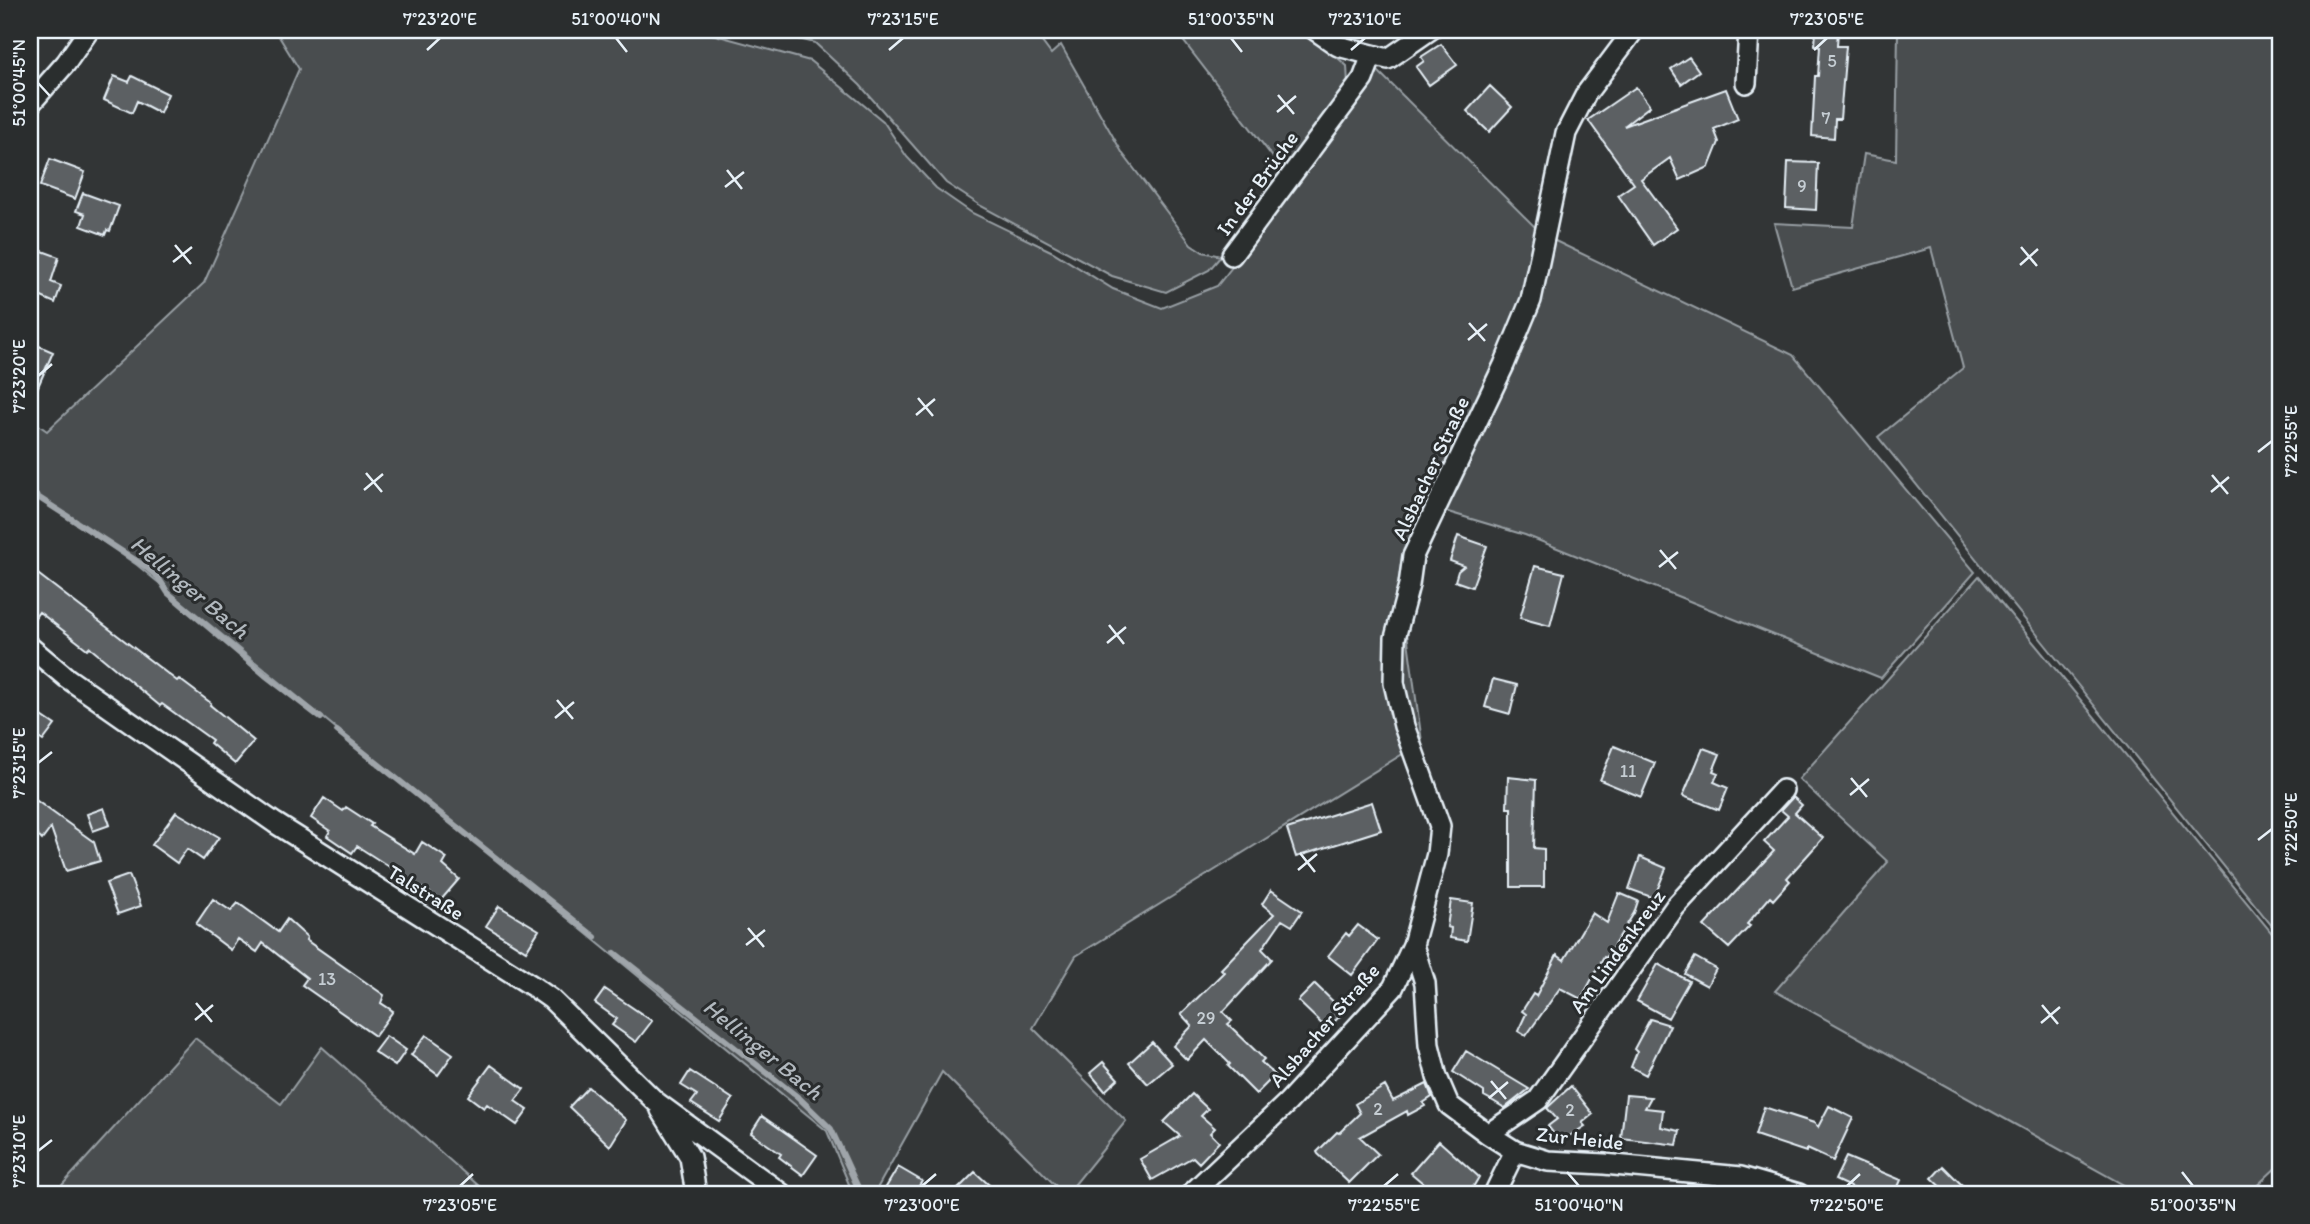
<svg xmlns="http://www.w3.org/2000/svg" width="2310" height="1224" font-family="Itim,sans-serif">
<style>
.green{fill:#494d4f;stroke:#989fa4;stroke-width:2}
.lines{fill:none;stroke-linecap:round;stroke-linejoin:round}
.stream{stroke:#9fa5aa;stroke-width:6}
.building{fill:#5c6063;stroke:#e8f1f8;stroke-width:2}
.minor-casing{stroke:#e8f1f8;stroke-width:24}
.minor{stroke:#2a2d2e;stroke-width:19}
.ticks{fill:none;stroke:#e8f1f8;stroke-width:2.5}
.labels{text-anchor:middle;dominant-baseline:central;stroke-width:6;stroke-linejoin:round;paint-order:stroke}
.number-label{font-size:18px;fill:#c5cdd3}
.street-label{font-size:21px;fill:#e8f1f8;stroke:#2a2d2e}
.water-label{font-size:23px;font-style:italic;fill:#b1b8be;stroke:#2a2d2e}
.neatline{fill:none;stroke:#e8f1f8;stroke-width:2.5}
.ticks-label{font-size:18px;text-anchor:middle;fill:#e8f1f8}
</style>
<rect width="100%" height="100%" fill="#323536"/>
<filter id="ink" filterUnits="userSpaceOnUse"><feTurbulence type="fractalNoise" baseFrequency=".0143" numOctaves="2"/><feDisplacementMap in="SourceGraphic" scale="14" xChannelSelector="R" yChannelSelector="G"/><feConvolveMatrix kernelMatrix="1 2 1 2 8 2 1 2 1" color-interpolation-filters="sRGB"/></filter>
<g filter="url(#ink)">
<path class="green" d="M275 30H697L810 61 883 121 907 157 936 188 972 213 1053 252 1113 289 1162 308 1217 286 1240 257 1375 68 1541 233 1527 298 1431 507 1405 619 1422 742 1076 956 1033 1028 1126 1121 1067 1194H1064L942 1072 874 1194H853L827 1131 137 565 30 492V419L47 431 204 283 299 69Z
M762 30H1033L1051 54 1061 45 1123 154 1191 244 1203 252 1221 256 1209 270 1166 292 1112 276 981 206 946 183 860 85 815 43Z
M1175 30H1306L1347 66 1348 84 1285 173Z
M1898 30H2280V936L1878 437 1963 368 1931 248 1792 287 1774 223 1853 227 1864 154 1896 160Z
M1549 238 1793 355 1975 572 1881 678 1525 535 1438 509Z
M1979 576 2280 943V1164L2248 1194H2140L1775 991 1888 862 1799 779Z
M195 1038 281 1104 322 1047 488 1194H54Z"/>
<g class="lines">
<path class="stream" d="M30 492 146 567 158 577 168 593 265 675 321 718
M337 731 595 937
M615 953 799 1098 831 1129 861 1194"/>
</g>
<path class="building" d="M1816 30H1838L1837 46H1846L1840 119H1835L1834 138 1812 136 1815 76H1818L1820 46 1815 45Z
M1441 44 1457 65 1429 85 1416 67 1424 61 1421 57Z
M1689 57 1699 71 1681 84 1671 69Z
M114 76 129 82 132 76 168 94 160 113 137 101 132 113 104 100Z
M1490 86 1512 107 1489 132 1467 111Z
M1636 87 1650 106 1624 126 1726 89 1738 119 1714 129 1719 142 1709 167 1680 180 1670 158 1641 179 1677 228 1653 245 1618 195 1634 184 1588 120Z
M50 159 85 172 75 199 40 186Z
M1788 162 1818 163 1816 210 1786 208Z
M83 193 119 206 110 231 107 230 105 235 81 226 85 214 76 211Z
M34 248 59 257 51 282 61 286 55 303 30 292V259Z
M30 342 53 352 30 405Z
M1458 536 1487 546 1472 587 1455 581 1458 571 1464 566 1450 561Z
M1535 566 1564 573 1550 626 1520 618Z
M30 568 177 681 179 679 211 703 210 705 254 741 235 764 210 743 212 740 162 704 160 706 89 647 87 649 39 612 30 624Z
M1493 679 1517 685 1510 714 1485 707Z
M30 708 55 725 43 741 30 732Z
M1614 746 1655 763 1641 797 1600 780Z
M1703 748 1720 754 1713 771 1718 773 1714 782 1728 788 1719 810 1683 796Z
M1508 777 1536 780 1534 848 1544 849V887H1511V808H1507Z
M30 796 94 842 100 861 66 871 51 828 42 840 30 827Z
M1793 797 1802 805 1795 813 1823 838 1787 878 1790 881 1773 900 1770 897 1747 924 1750 926 1729 948 1704 926 1774 851 1764 842 1788 816 1781 810Z
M324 798 343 811 346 807 372 824 370 826 415 854 422 842 447 858 443 865 459 879 441 900 357 846 352 853 327 836 330 831 311 818Z
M1372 802 1381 830 1296 857 1287 829Z
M104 808 110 825 93 831 87 814Z
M176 812 219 837 203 860 187 849 177 863 152 845Z
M1640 857 1666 868 1654 898 1629 889Z
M129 875 141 906 118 914 106 883Z
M1271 890 1302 911 1292 926 1282 920 1262 949 1272 959 1223 1012 1232 1021 1228 1024 1264 1059 1261 1062 1275 1075 1256 1094 1228 1066 1230 1064 1206 1040 1187 1060 1173 1046 1192 1026 1181 1014 1224 972 1221 969 1274 914 1262 904Z
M1619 893 1638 901 1634 913 1606 958 1604 957 1581 999 1560 988 1526 1036 1518 1031 1526 1014 1522 1011 1533 994 1536 996 1557 955 1564 960 1592 913 1607 923Z
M213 899 231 911 238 903 278 932 287 919 307 937 306 940 384 995 381 1003 393 1011 375 1036 302 985 307 978 263 943 257 952 238 939 231 950 196 924Z
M1451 900 1473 903 1467 941 1450 938 1451 928 1447 927Z
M499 906 539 930 526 951 486 926Z
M1358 925 1378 940 1352 975 1328 956 1346 933 1349 936Z
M1695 957 1716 969 1707 986 1685 974Z
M1658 964 1689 981 1668 1018 1637 1001Z
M1315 984 1344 1012 1327 1029 1298 1001Z
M605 989 652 1021 636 1042 612 1025 617 1019 595 1003Z
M1650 1019 1670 1025 1646 1075 1631 1067 1637 1052 1634 1049Z
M426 1035 453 1054 438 1075 411 1055Z
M386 1036 406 1050 395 1066 374 1052Z
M1152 1042 1172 1064 1148 1084 1129 1063Z
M1466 1051 1529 1089 1505 1108 1493 1101 1484 1096V1092L1453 1072Z
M1103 1062 1118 1079 1105 1091 1090 1073Z
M491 1065 524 1089 515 1101 528 1110 517 1125 487 1104 484 1108 468 1096Z
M690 1071 733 1099 719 1121 691 1103 697 1095 681 1085Z
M1427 1084 1432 1097 1423 1103 1425 1106 1408 1115 1407 1111 1360 1137 1378 1154 1349 1183 1318 1154 1317 1152 1337 1132 1339 1133 1360 1113 1355 1104 1385 1086 1393 1101Z
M1571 1086 1593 1114 1582 1123 1585 1126 1560 1142 1548 1126 1557 1119 1547 1108Z
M588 1087 626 1120 610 1146 569 1107Z
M1192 1094 1208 1109 1201 1116 1215 1128 1210 1133 1219 1142 1199 1163 1193 1157 1152 1180 1140 1159 1180 1136 1164 1122Z
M1626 1095 1651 1097 1645 1108 1663 1110 1661 1127 1680 1131 1677 1145 1621 1138Z
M1829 1106 1853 1118 1833 1161 1807 1149 1806 1152 1755 1135 1764 1107 1814 1123 1818 1127Z
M762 1116 817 1155 803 1175 779 1157 781 1154 751 1133Z
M1439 1141 1479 1177 1469 1194H1436L1411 1173Z
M1846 1157 1901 1180 1895 1194H1865L1835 1180Z
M1943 1166 1971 1194H1949L1932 1178Z
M898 1167 922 1181 914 1194H882Z
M975 1172 999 1194H953Z"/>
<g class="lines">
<defs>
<path id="minor" d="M1315 30 1338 46 1388 59 1430 30
M1746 83 1749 30
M30 104 66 63 89 30
M1232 255 1363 79 1372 55
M30 647 67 678 275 823 534 987 551 999 656 1102 782 1194
M1413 945 1425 983 1429 1045 1437 1077 1449 1105 1488 1134 1515 1151 1548 1161 1604 1164 1741 1177 1799 1194
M661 1110 690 1157 696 1194
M1488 1134 1538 1100 1675 907 1783 790
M1191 1194 1288 1102 1393 988 1413 945 1437 854 1440 826 1404 726 1394 683 1395 638 1409 585 1413 556 1504 365 1531 300 1566 133 1586 94 1634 30
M1494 1194 1515 1151"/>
</defs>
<use href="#minor" class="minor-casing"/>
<use href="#minor" class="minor"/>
</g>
</g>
<path class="ticks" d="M616 38 627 52M1231 38 1242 52M427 50 440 38M889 50 903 38M1351 50 1365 38M1814 50 1827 38M38 83 50 96M1278 95 1294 114M1277 112 1296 96M727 170 742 189M725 187 744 172M175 245 191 264M2021 247 2037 266M173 262 192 247M2020 265 2038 249M1469 323 1485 341M1468 340 1487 324M38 376 52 364M918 398 933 416M916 415 935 399M2258 452 2272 441M366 473 382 492M2212 475 2228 494M364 490 383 474M2211 492 2229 477M1660 550 1676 569M1659 567 1678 552M1109 625 1124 644M1107 643 1126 627M557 700 573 719M555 718 574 702M38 763 52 752M1851 778 1867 797M1850 795 1869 779M2258 840 2272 829M1300 853 1315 872M1298 870 1317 854M748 928 764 947M746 945 765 930M196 1003 212 1022M2042 1005 2058 1024M195 1020 213 1005M2041 1023 2060 1007M1491 1081 1506 1099M1489 1098 1508 1082M38 1151 52 1140M1567 1172 1579 1186M2182 1172 2193 1186M460 1186 473 1174M922 1186 936 1174M1384 1186 1398 1174M1847 1186 1860 1174"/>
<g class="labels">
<g class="number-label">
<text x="1832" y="61">5</text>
<text x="1826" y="118">7</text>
<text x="1802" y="186">9</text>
<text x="1628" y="771">11</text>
<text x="327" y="979">13</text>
<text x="1206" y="1018">29</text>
<text x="1378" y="1109">2</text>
<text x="1570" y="1110">2</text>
</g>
<g class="street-label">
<text transform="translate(1257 183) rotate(-54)">In der Brüche</text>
<text transform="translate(1430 468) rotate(-65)">Alsbacher Straße</text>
<text transform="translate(426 892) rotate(32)">Talstraße</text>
<text transform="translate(1617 951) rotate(-54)">Am Lindenkreuz</text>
<text transform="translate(1324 1025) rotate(-49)">Alsbacher Straße</text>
<text transform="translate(1580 1138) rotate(6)">Zur Heide</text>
</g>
<g class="water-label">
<text transform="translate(190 587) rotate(40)">Hellinger Bach</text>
<text transform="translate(763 1049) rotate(39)">Hellinger Bach</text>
</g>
</g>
<rect width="2310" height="1224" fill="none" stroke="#2a2d2e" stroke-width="77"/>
<rect x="38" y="38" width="2234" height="1148" class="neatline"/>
<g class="ticks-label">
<text x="440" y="25">7°23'20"E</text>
<text x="616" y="25">51°00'40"N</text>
<text x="903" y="25">7°23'15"E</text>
<text x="1231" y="25">51°00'35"N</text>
<text x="1365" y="25">7°23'10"E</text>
<text x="1827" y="25">7°23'05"E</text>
<text transform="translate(19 83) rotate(-90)" y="6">51°00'45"N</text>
<text transform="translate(19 376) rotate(-90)" y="6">7°23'20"E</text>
<text transform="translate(2291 441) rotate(-90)" y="6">7°22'55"E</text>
<text transform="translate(19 763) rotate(-90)" y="6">7°23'15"E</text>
<text transform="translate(2291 829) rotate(-90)" y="6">7°22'50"E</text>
<text transform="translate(19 1151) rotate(-90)" y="6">7°23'10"E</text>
<text x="460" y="1211">7°23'05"E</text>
<text x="922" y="1211">7°23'00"E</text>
<text x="1384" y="1211">7°22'55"E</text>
<text x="1579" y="1211">51°00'40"N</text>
<text x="1847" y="1211">7°22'50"E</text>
<text x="2193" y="1211">51°00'35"N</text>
</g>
</svg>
